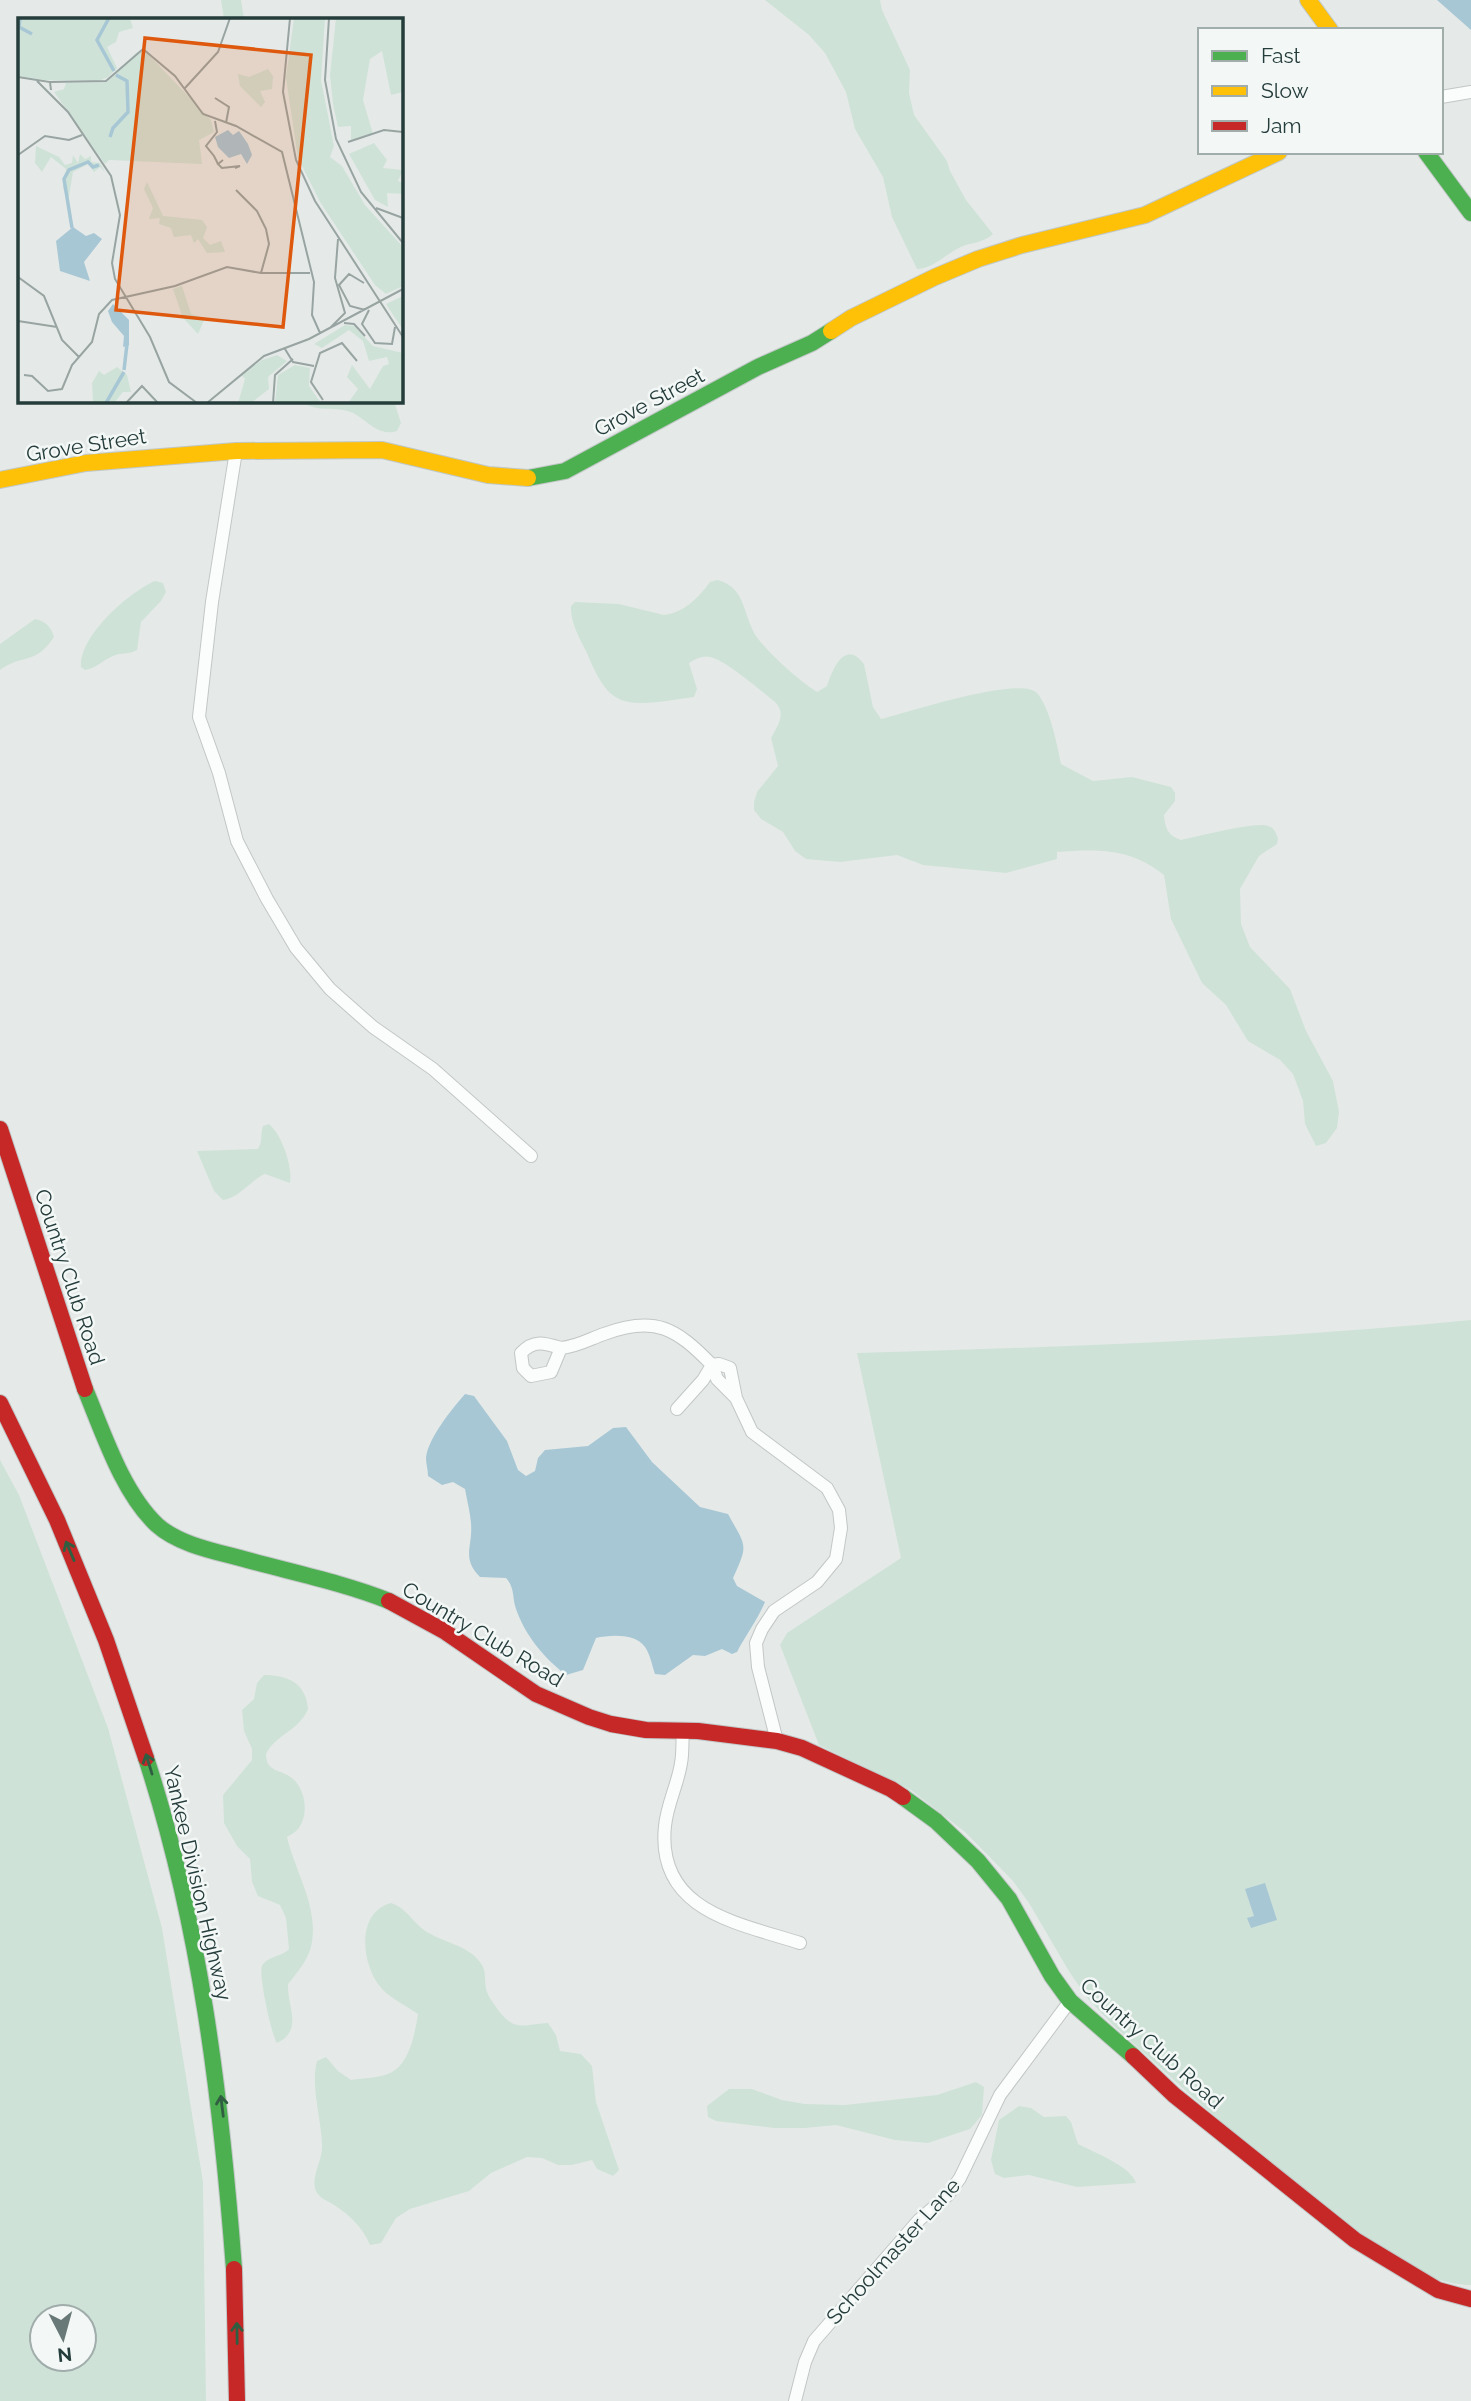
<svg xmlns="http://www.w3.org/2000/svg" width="1471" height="2401" font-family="Raleway,sans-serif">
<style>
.green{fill:#cfe2d8;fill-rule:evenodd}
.water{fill:#a8c7d5}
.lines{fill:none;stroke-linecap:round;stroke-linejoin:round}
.street-casing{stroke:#c2c7c5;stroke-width:14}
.fast-casing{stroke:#c1c7c6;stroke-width:18}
.slow-casing{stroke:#c1c7c6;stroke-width:18}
.jam-casing{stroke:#c1c7c6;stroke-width:18}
.street{stroke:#fbfcfc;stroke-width:12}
.fast{stroke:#4caf50;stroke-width:16}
.slow{stroke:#ffc107;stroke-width:16}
.jam{stroke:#c62828;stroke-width:16}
.oneway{stroke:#305e41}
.labels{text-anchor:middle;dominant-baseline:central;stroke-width:5;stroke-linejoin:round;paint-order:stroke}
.street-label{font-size:21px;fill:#243c3a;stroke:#f3f8f7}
.inset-river{fill:none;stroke:#a8c7d5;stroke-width:3.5}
.inset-road{fill:none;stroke:#98a4a2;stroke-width:2}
.view{fill:#de580e;fill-opacity:0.15;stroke:#de580e;stroke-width:3.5}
.inset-edge{fill:none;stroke:#243c3a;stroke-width:3.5}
</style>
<rect width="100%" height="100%" fill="#e5eae8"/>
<path class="green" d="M221 0H241L244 19H224Z
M765 0H880L882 10 910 70 909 93 914 115 947 161 950 171 966 200 993 234C983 244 968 242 957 249 942 257 934 268 917 269L892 217 883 177 855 129 846 92 825 53 809 35Z
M300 401H394L401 423 397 431C379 437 368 421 353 413 335 405 319 414 300 401Z
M717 580C748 587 742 619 759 640 775 659 796 678 817 692L827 686C832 670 845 638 864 664L873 707 881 719C906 713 1020 675 1037 693 1050 708 1057 744 1061 764L1093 781 1132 777 1171 787 1175 793V801L1164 815C1165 828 1168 836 1181 840 1197 837 1256 821 1268 826 1274 827 1276 834 1278 838L1277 844 1259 856 1240 889 1241 924 1250 947 1290 989 1306 1031 1333 1081 1339 1112 1337 1128 1326 1143 1316 1146 1305 1124 1303 1101 1293 1074 1280 1060 1248 1041 1226 1005 1202 983 1171 919 1164 875C1130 848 1098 849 1057 852V859L1006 873 923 865 897 855 840 862 806 859 795 851 783 832 761 819 754 810V802L757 792 778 766 771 738C778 725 787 713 774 701 761 691 724 659 710 657 702 656 695 659 689 663L697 689 694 697C675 699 637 708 619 699 602 691 593 667 586 651 579 638 570 621 571 606L575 602 619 604 664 615C685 612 698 598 710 582Z
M155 581 163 583 166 592 161 601 141 622 137 650C128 655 122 652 113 656 103 660 97 668 85 670L81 667C79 636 129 592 155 581Z
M35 619C46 621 51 627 54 637 35 666 23 653 0 670V644Z
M269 1124C282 1135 293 1167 290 1183L265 1174C251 1180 239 1198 223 1200L214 1191 197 1151 258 1149C263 1141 260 1134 263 1126Z
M1471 1320V2285H1466C1413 2281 1368 2240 1327 2209 1252 2152 1183 2088 1112 2024L1089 2000 1070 1973 1029 1903 1013 1881 965 1832 911 1790 819 1745 780 1645 787 1633 901 1558 857 1353C1062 1347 1267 1340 1471 1320Z
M0 1460 19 1495 108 1728 162 1928 203 2182 206 2401H0ZM42 2317H84V2359H42Z
M264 1675C288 1675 306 1683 308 1709 299 1731 276 1734 266 1754 266 1773 282 1769 293 1779 306 1790 310 1818 296 1831 294 1833 290 1835 287 1837 295 1871 318 1906 312 1942 310 1958 297 1973 288 1984 287 2007 304 2030 277 2043 272 2037 258 1974 262 1966 267 1956 282 1957 289 1949L286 1918 280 1905 258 1896 252 1882 250 1859 237 1846 224 1823 223 1795 252 1760V1749L244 1731 242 1710 254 1699 257 1683Z
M391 1903C405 1907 413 1922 424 1930 441 1942 468 1945 480 1962 487 1971 484 1978 486 1988 487 1995 492 2001 496 2007 514 2032 520 2025 548 2023L556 2035 560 2051 581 2054 592 2066 596 2102 619 2170 613 2176 597 2169 592 2160 572 2165H558L542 2158 527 2157 491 2173 469 2191 410 2209 396 2218 381 2243 370 2245C363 2228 350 2215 334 2205 328 2201 321 2199 317 2193 309 2180 322 2162 322 2147 322 2120 310 2086 317 2061L326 2057 338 2071 351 2080C363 2078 379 2078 390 2073 410 2064 415 2032 418 2014 405 2005 387 1997 378 1984 361 1960 357 1912 391 1903Z
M976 2082 984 2087 982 2115 970 2129 928 2143 895 2140 836 2125 805 2128H774L716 2121 708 2117 707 2106 729 2089H752L782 2100 805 2104 845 2105 937 2095Z
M1019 2106 1031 2108 1044 2117 1066 2116 1071 2122 1078 2144C1093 2152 1131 2166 1136 2183L1077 2187 1029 2175 1004 2178 995 2174 991 2160 999 2120Z"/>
<path class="water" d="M1437 0H1471V30Z
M465 1394 474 1396 507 1441 518 1470 526 1476 535 1471 538 1458 545 1450 588 1446 613 1428 626 1427 652 1462 700 1507 728 1514C746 1547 749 1543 733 1578L737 1586 765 1602C758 1619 746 1635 737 1652L732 1654 722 1649 705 1656 693 1655 665 1675 655 1674C652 1665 650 1654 645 1647 635 1633 610 1635 596 1638L583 1670 566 1675C544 1658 525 1635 516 1609 512 1597 515 1588 506 1578L480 1577C461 1558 473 1547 471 1523 470 1512 467 1500 465 1489L453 1482 442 1485 428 1476C428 1470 426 1464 426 1458 428 1438 452 1409 465 1394Z
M1265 1883 1277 1920 1251 1928 1247 1918 1254 1916 1245 1889Z"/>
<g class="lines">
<defs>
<path id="street" d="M1441 97 1471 92
M236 451 212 602 199 717 219 773 237 841 267 899 296 948 330 989 373 1027 433 1069 531 1156
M561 1348C545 1343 534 1339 521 1353L523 1368 531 1376 551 1372 561 1348C576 1347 590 1339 604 1334 655 1315 676 1328 712 1365L703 1380 677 1409
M736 1398 730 1368 719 1364 712 1365 717 1379 736 1398 752 1432 827 1488 839 1510 841 1528 836 1559 817 1582 774 1611 762 1629 756 1643 758 1667 777 1741
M683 1731C682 1742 683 1753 681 1763 678 1784 667 1804 665 1826 656 1911 738 1923 800 1943
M795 2401 805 2362 814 2341 919 2220 948 2195 960 2178 1000 2095 1070 2001"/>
<path id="fast" d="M1426 152 1471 213
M528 478 565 471 758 367 812 343 831 331
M85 1389C103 1432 122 1492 157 1525 178 1544 213 1551 240 1558 290 1572 341 1582 389 1601
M146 1758C200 1923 221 2097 234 2269
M903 1797 936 1821 978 1861 1009 1899 1052 1976 1070 2001 1133 2056"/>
<path id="slow" d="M1308 0 1330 30
M831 331 851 318 935 277 978 259 1022 245 1145 215 1279 152
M0 480 86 463 236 451 382 450 488 475 528 478"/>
<path id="jam" d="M0 1129 85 1389
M0 1403 57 1520 106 1640 146 1758
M389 1601 444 1631 536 1694 589 1717 611 1724 646 1730 698 1731 777 1741 802 1748 891 1789 903 1797
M1133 2056 1174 2095 1355 2240 1438 2290 1471 2299
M234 2269 237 2401"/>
</defs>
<use href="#street" class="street-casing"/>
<use href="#fast" class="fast-casing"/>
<use href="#slow" class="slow-casing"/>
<use href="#jam" class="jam-casing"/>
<use href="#street" class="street"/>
<use href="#fast" class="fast"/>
<use href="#slow" class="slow"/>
<use href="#jam" class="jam"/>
</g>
<defs><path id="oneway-shaft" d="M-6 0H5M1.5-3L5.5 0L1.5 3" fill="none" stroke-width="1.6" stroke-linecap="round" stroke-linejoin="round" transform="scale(1.75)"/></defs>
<g class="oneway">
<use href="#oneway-shaft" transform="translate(70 1551) rotate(-113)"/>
<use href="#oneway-shaft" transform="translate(149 1764) rotate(-107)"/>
<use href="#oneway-shaft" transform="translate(222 2106) rotate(-97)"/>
<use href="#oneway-shaft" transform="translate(237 2333) rotate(-91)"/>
</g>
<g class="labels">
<g class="street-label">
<text transform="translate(649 402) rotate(-28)">Grove Street</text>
<text transform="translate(86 445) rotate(-9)">Grove Street</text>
<text transform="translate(70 1277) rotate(72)">Country Club Road</text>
<text transform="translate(483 1634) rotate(31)">Country Club Road</text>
<text transform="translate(198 1883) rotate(77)">Yankee Division Highway</text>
<text transform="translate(1152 2043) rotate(42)">Country Club Road</text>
<text transform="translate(893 2251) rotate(-48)">Schoolmaster Lane</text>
</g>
</g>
<g transform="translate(18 18)">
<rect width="385" height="385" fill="#e5eae8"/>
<path d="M0 0H112L115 10 101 14 98 24 89 29 99 50 90 59 81 63 26 62 0 58ZM276 0H307L303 62 316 128 312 139 324 148 347 187 385 229V268L368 276 357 267 302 184 280 140 268 60ZM318 0H385V74L373 77 364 33 352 41 345 82 355 116 333 122V108L320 109 315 86 312 57ZM127 33 193 102 196 114 181 122 184 146 91 142 87 146 36 74 46 71 48 65 89 64 118 35ZM250 51 255 58 254 71 242 73 247 84 243 89 222 68 220 56 231 59ZM356 125 369 142 365 150 385 152 380 163 385 165V176L369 175 370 189 357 182 331 136ZM18 128 41 139 47 147 54 145 55 137 60 145 62 136 67 141 73 138V144L82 145 87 154 82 149 76 154 70 146 55 154 50 184 45 170 48 151 33 139 24 154 17 145ZM129 164 145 198 184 202 189 209 185 220 192 227 203 223 207 234 189 235 180 221 176 225 173 217 156 219 153 210 141 206 142 200 131 201 135 190 126 171ZM164 268 173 296 187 300 180 316 165 300 155 271ZM385 278V312L368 286ZM327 307 336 308 355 328 385 335V385H330L340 371 329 359 334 347 352 371 365 348 371 346 369 339 351 343 345 323 331 312 304 330 296 326ZM259 337 269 343 250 359 251 371 233 385H220L227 361 223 357 244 342ZM277 347 292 350 291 368 303 385H257L260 357ZM99 349 109 357 113 374H105L96 385H75L74 365 81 353 86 357Z" fill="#cfe2d8"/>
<path d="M210 112 215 117 221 113 230 126 234 137 229 146 223 136 211 140 200 129 197 119ZM55 209 68 218 76 215 84 221 66 244 72 263 42 253 38 223ZM95 286 111 302V327L105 329 106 318 94 304 90 293Z" fill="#a8c7d5"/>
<path class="inset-river" d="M2 0 1 9 14 16M91 0 79 22 96 53M92 119 95 110 110 94 109 63 98 57M54 210 46 161 51 152 70 144 75 149 81 147M106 352 109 326M88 385 106 354"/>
<path class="inset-road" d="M272 0 265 74 278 142 297 183 385 319M311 0 307 62 318 121 343 174 385 225M0 59 32 64 33 72M19 63 50 94 93 158 102 197 94 245 97 261 132 319 151 364 179 385M32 64 88 63 125 31 157 58 185 96 218 108 264 134 296 264 294 297 302 315M167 70 200 34 212 0M197 80 211 89 208 105M197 103 199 114 188 128 196 138 200 146 198 142M330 124 366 112 385 114M0 137 27 118 51 122 64 117M205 142 200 146 204 150 222 148 217 150M218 172 239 193 248 211 251 226 243 255M358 190 385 200M0 259 26 278 44 322 61 339M346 265 331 256 321 267 332 288 347 292M351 292 344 306 357 325 374 326 377 309M0 303 39 309M326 305 336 306 347 318M312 310 327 295 317 260 320 221M267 331 275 344 296 348M6 357 14 358 30 373 44 371 54 347 74 324 81 296 94 282 157 268 209 249 243 255H292M305 382 293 364 302 335 324 325 339 343M108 385 124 368 140 385M189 385 246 338 291 321 385 271M255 385 257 357 275 341"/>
<path class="view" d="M127 20 293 37 265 309 98 292Z"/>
<rect width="385" height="385" class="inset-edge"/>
</g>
<rect x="1198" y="28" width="245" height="126" fill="#f3f8f7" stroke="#a0adab" stroke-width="2"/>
<rect x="1212" y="51" width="35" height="10" fill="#4caf50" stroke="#a0adab" stroke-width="2"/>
<text x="1261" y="63" font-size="21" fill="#243c3a">Fast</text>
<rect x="1212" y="86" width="35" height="10" fill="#ffc107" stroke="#a0adab" stroke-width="2"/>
<text x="1261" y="98" font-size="21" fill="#243c3a">Slow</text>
<rect x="1212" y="121" width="35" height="10" fill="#c62828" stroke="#a0adab" stroke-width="2"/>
<text x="1261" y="133" font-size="21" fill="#243c3a">Jam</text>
<g transform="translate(63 2338) rotate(174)"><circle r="33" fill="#f3f8f7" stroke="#a0adab" stroke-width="2"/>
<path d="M0-5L12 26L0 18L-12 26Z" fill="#687977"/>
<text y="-10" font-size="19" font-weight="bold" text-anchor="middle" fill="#243c3a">N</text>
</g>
</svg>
